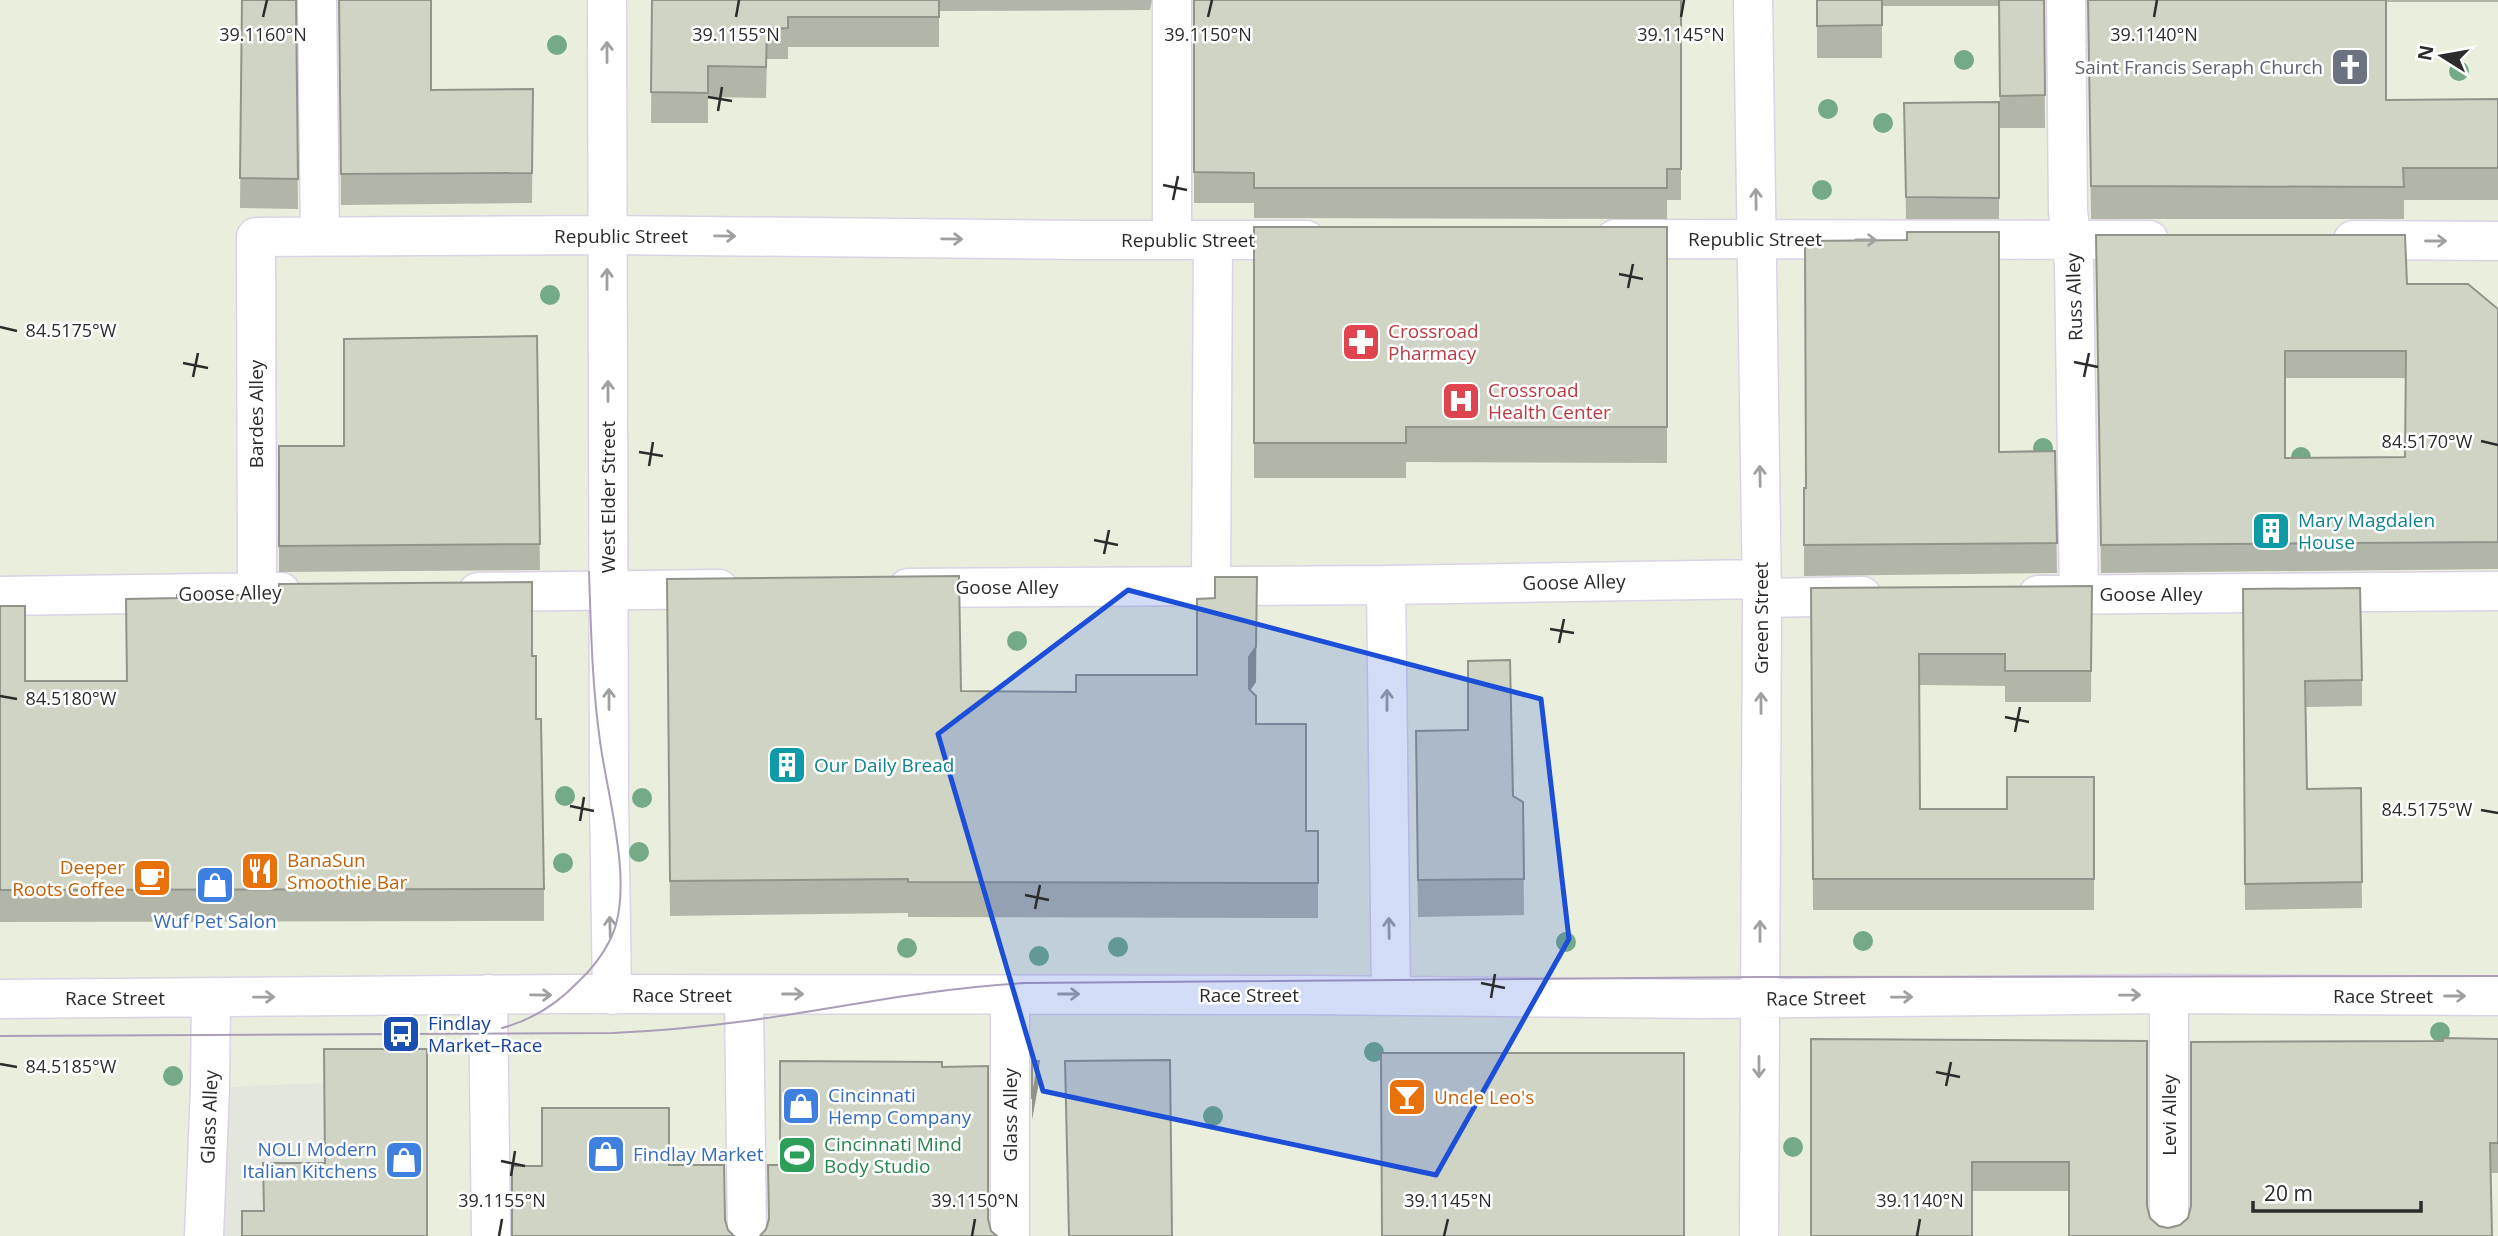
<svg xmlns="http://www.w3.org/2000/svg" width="2498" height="1236" font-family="'Open Sans',sans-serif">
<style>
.plaza{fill:#e3e6dc}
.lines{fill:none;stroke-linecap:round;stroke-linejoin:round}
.minor-casing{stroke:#dcd2e6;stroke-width:41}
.minor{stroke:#fff;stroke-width:38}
.tram{stroke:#ac9eb8;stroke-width:2}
.tree{fill:#74aa87}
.wall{fill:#b2b6a9;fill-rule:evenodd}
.shaded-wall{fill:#91948a}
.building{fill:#cfd4c5;stroke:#91948a;stroke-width:2;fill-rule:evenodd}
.oneway{stroke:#a0a0a0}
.marked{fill:#1d4ed8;fill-opacity:0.2;stroke:#1d4ed8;stroke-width:5;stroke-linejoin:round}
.ticks{fill:none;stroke:#2c2c2c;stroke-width:2.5}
.labels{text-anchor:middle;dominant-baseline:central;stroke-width:5;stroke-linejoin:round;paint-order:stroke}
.worship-label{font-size:19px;fill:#5b616d;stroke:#fff;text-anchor:end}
.street-label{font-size:19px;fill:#2c2c2c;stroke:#fff}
.health-label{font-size:19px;fill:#be3a42;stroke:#fff;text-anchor:start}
.culture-label{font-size:19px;fill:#0d838f;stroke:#fff;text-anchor:start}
.food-label{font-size:19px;fill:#c56008;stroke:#fff;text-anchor:start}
.shop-label{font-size:19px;fill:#366cbe;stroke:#fff;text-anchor:start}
.transit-label{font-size:19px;fill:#164399;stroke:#fff;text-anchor:start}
.leisure-label{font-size:19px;fill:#27864d;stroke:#fff;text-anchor:start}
.ticks-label{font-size:18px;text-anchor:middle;fill:#2c2c2c;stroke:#fff;stroke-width:5;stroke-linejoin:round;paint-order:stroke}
</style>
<rect width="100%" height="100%" fill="#eaefdd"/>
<path class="plaza" d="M324 1083 325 1197 264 1236H204L210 1088Z"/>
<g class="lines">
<defs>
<path id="minor" d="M317 0 320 236
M607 0 609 796 612 995
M1172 0V240
M1753 0 1762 598 1759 1236
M2066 0 2068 211 2074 264 2079 595
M1615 239 2149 240
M2353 240 2498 241
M1386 585 1391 996
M1211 586 1213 240
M908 588 1386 585 1762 579
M257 592 256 237 608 235 1085 240H1306
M478 592 719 589
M2038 595 2498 591
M0 596 281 592
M1762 598 1862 596
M488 994 491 1236
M1010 994V1236
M744 995 747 1236
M0 999 567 994 1307 995 1702 999 2169 994 2498 996
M204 1236 210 1088 211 998
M2169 1236V994"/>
</defs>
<use href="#minor" class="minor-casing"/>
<use href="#minor" class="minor"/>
<path class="tram" d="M502 1028C532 1020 557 1004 578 982 591 970 602 956 610 940 636 889 607 796 600 741 592 685 591 628 589 572
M0 1036 613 1033C657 1031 701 1027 746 1021 839 1008 931 988 1025 983L1760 977 2498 976"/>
</g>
<g class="tree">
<circle cx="557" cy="45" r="10"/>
<circle cx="1964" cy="60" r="10"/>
<circle cx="2459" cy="71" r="10"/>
<circle cx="1828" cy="109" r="10"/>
<circle cx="1883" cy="123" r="10"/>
<circle cx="1822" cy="190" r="10"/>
<circle cx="550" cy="295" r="10"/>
<circle cx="2043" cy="448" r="10"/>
<circle cx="2301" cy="457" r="10"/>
<circle cx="1017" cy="641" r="10"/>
<circle cx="565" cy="796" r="10"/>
<circle cx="642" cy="798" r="10"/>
<circle cx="639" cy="852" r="10"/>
<circle cx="563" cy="863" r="10"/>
<circle cx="1863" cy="941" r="10"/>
<circle cx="1566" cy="942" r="10"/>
<circle cx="1118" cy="947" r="10"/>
<circle cx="907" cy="948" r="10"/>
<circle cx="1039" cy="956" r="10"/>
<circle cx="2440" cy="1032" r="10"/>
<circle cx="1374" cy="1052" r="10"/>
<circle cx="173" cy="1076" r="10"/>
<circle cx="1213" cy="1116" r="10"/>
<circle cx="1793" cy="1147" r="10"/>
</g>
<path class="wall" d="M242 0H296L298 209 240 208Z
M339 0 431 90 533 89 532 203 341 205Z
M652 0H1152L1150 10 939 11V47H788V59H767L766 98 708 97V123H651Z
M1194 0H1681V200H1667V219L1254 218V203H1194Z
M1817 0H2044L2045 128H2000L1999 6H1882V58H1817Z
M2088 0H2498V2H2386V100L2498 99V200H2404V219H2091Z
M1999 102V219H1906L1904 103Z
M1254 227H1667V463L1406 462V478H1254Z
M2096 263 2407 284 2498 309V569L2101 573ZM2285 378H2406L2405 457 2285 458Z
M537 336 540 570 279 572V446H344Z
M2055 451 2057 573 1804 576V488L1999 452Z
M667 579 961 691 1076 692 1256 682 1250 690 1256 724 1306 831H1318V918L908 917V913L670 916Z
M2092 586 2091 702H2005V686L1919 685 1920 809H2007L2094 777V910H1813L1811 588Z
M2243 589 2362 680V706L2306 707 2307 789 2361 788 2362 908 2245 910Z
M0 606 25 681H127L532 656 544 889V921L0 922Z
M1416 767 1513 796 1523 802 1524 915 1418 917Z
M2498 1039V1173H2491L2492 1236H2069V1191H1972L1811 1236 2147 1041V1206L2150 1218 2159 1226 2168 1228 2180 1225 2443 1041Z"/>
<path class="shaded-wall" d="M1257 577 1256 682 1249 692V657Z
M1039 1061V1082L1032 1120V1099Z"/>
<path class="building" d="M242 0H296L298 179 240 178Z
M339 0H431V90L533 89 532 173 341 174Z
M652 0H939V17H788V28L767 29 766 67 708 66V93L651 92Z
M1194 0H1681V169H1667V188H1254V173L1194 172Z
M1817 0H1882V25L1817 26Z
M1999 0H2044L2045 95 2000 96Z
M2088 0H2386V100L2498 99V168H2403L2404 187 2091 186Z
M1999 102V198L1906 197 1904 103Z
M1254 227H1667V427H1406V443H1254Z
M1907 232H1999V452L2055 451 2057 543 1804 545V488H1806L1805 241 1907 240Z
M2096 235H2405L2407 284H2468L2498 309V542L2101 545ZM2285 351H2406L2405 457 2285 458Z
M537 336 540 544 279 546V446H344V339Z
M959 576 961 691 1076 692V675H1197V599L1215 598V577H1257L1256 647 1249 657V689L1256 696V724H1306V831H1318V883L908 882V879L670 881 667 579Z
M532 582V656H536V719H541L544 889 0 890V606H25V681H127L126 599 177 598V595H279V584Z
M2092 586 2091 671H2005V654H1919L1920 809H2007V777H2094V879H1813L1811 588Z
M2360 588 2362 680 2305 681 2307 789 2361 788 2362 882 2245 884 2243 589Z
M1510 660 1513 796 1523 802 1524 879 1418 880 1416 731 1468 730V661Z
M2443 1038 2498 1039V1143H2490L2492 1236H2069V1162H1972V1236H1811V1039L2147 1041V1206L2150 1218 2159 1226 2168 1228 2180 1225 2188 1218 2191 1206V1042L2443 1041Z
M324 1049H427V1236H242V1211H264L263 1163H325Z
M1381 1053H1684V1236H1382Z
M1170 1060 1172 1236H1069L1065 1061Z
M780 1061 942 1062V1067L988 1066V1219L991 1231 997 1236H760L766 1229 769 1219 768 1165H780Z
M1032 1061H1039L1032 1099Z
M542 1108H669V1165H724L725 1220 728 1230 734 1236H512V1166H542Z"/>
<defs><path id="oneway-shaft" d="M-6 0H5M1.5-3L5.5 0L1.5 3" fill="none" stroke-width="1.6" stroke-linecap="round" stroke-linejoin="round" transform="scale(1.75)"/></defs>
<g class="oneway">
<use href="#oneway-shaft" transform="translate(607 52) rotate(-90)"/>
<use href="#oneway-shaft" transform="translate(1756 199) rotate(-91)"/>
<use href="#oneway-shaft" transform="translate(725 236) rotate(1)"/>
<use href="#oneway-shaft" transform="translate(952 239) rotate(1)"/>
<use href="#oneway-shaft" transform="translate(1866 240)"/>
<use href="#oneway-shaft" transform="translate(2436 241)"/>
<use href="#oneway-shaft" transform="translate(607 279) rotate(-90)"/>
<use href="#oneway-shaft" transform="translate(608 391) rotate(-90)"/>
<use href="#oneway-shaft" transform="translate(1760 476) rotate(-91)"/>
<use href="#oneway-shaft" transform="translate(609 699) rotate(-90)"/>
<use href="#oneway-shaft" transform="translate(1387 700) rotate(-90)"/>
<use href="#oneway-shaft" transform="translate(1761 703) rotate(-90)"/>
<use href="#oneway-shaft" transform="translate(610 927) rotate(-92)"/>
<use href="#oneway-shaft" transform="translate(1389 928) rotate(-91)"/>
<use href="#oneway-shaft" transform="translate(1760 931) rotate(-90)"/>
<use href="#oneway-shaft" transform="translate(793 994)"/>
<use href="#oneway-shaft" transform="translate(1069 994)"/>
<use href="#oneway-shaft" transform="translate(541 995) rotate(1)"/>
<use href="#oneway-shaft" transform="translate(2130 995) rotate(-1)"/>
<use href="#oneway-shaft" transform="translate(2455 996)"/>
<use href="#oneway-shaft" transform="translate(264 997) rotate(-1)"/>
<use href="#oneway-shaft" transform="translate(1902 997) rotate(-1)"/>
<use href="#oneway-shaft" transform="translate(1759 1067) rotate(90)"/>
</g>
<path class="marked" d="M1128 590 1541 699 1569 939 1436 1175 1043 1091 938 734Z"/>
<path class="ticks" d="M263 17 267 0M736 17 739 0M1208 17 1212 0M1681 17 1684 0M2154 17 2157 0M708 97 732 101M718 111 722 87M1163 185 1187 190M1173 200 1178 176M1619 274 1643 279M1628 288 1633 264M0 327 17 331M2074 362 2098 367M183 363 208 368M193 377 198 353M2084 377 2089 353M2481 441 2498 445M639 452 663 456M649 466 653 442M1094 540 1118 545M1104 554 1109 530M1550 629 1574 633M1559 643 1564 619M0 696 17 699M2005 717 2029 722M2015 732 2020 707M570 806 594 811M2481 810 2498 813M580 821 584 797M1025 895 1049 900M1035 909 1040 885M1481 983 1505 988M1491 998 1495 974M0 1064 17 1067M1936 1072 1960 1077M1946 1086 1951 1062M501 1161 525 1166M511 1176 515 1151M499 1236 502 1219M972 1236 975 1219M1444 1236 1448 1219M1917 1236 1920 1219"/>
<defs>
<symbol id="church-square" viewBox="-11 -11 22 22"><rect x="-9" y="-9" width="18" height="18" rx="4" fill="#6b7280" stroke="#fff"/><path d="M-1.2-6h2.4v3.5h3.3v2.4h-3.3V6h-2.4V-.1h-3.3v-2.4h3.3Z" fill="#fff"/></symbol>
<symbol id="pharmacy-square" viewBox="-11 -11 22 22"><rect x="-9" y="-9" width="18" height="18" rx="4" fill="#e0444e" stroke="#fff"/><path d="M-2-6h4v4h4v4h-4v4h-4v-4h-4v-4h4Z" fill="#fff"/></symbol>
<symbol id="hospital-square" viewBox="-11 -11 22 22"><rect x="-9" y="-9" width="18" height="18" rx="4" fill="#e0444e" stroke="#fff"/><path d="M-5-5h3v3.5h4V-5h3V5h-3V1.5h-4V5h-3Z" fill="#fff"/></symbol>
<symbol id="building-square" viewBox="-11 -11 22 22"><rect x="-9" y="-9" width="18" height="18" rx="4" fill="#0f9aa8" stroke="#fff"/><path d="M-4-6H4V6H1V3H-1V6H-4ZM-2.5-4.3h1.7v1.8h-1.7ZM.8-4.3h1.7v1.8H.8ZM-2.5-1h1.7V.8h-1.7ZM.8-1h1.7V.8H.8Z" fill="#fff"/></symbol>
<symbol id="restaurant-square" viewBox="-11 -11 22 22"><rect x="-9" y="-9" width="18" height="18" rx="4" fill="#e8710a" stroke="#fff"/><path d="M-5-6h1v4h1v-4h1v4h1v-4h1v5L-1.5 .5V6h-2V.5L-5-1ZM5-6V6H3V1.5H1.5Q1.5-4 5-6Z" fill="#fff"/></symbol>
<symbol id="cafe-square" viewBox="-11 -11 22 22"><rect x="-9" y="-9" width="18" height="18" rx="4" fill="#e8710a" stroke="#fff"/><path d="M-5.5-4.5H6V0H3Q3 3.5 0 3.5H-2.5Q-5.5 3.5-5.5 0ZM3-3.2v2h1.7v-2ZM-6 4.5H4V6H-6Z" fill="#fff"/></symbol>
<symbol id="shop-square" viewBox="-11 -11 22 22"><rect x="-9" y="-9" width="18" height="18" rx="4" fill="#3f7fe0" stroke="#fff"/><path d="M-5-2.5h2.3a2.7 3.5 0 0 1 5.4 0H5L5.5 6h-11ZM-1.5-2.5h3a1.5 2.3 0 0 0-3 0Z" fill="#fff"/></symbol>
<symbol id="bus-square" viewBox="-11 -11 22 22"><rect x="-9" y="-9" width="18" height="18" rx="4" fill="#1a4fb4" stroke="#fff"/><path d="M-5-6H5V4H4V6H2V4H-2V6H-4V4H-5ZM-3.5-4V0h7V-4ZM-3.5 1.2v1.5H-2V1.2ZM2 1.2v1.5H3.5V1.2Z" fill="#fff"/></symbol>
<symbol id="bar-square" viewBox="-11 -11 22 22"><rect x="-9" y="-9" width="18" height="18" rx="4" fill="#e8710a" stroke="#fff"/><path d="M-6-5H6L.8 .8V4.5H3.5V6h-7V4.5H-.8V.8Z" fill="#fff"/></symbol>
<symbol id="stadium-square" viewBox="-11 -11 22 22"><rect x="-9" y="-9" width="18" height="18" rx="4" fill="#2e9e5b" stroke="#fff"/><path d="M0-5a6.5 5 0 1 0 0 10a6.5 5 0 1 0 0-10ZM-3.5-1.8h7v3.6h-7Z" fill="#fff"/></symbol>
</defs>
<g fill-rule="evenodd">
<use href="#church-square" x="2328" y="45" width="44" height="44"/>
<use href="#pharmacy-square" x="1339" y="320" width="44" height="44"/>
<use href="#hospital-square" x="1439" y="379" width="44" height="44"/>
<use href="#building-square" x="2249" y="509" width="44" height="44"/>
<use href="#building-square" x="765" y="743" width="44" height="44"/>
<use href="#restaurant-square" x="238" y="849" width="44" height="44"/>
<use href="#cafe-square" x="130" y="856" width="44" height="44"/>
<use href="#shop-square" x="193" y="863" width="44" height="44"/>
<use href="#bus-square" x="379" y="1012" width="44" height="44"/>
<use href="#bar-square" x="1385" y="1075" width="44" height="44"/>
<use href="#shop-square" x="779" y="1084" width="44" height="44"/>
<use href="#shop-square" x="584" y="1132" width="44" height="44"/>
<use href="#stadium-square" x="775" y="1133" width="44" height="44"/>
<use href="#shop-square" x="382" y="1138" width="44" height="44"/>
</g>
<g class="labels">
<g class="worship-label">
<text x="2323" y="67">Saint Francis Seraph Church</text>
</g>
<g class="street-label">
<text x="621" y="236">Republic Street</text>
<text x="1755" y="239">Republic Street</text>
<text x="1188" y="240">Republic Street</text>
<text transform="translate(2074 297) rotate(-92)">Russ Alley</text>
<text transform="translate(256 414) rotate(-90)">Bardes Alley</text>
<text transform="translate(608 497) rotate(-90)">West Elder Street</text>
<text transform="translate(1574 582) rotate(-1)">Goose Alley</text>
<text x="1007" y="587">Goose Alley</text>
<text transform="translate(230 593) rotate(-1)">Goose Alley</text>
<text x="2151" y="594">Goose Alley</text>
<text transform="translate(1761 618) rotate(-90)">Green Street</text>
<text x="682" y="995">Race Street</text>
<text x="1249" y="995">Race Street</text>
<text x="2383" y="996">Race Street</text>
<text x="115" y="998">Race Street</text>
<text transform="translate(1816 998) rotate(-1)">Race Street</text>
<text transform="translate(1010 1115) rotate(-90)">Glass Alley</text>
<text transform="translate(2169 1115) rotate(-90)">Levi Alley</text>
<text transform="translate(209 1117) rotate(-88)">Glass Alley</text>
</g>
<g class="health-label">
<text x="1388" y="331">Crossroad<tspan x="1388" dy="22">Pharmacy</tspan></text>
<text x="1488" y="390">Crossroad<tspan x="1488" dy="22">Health Center</tspan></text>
</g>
<g class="culture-label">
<text x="2298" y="520">Mary Magdalen<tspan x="2298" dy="22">House</tspan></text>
<text x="814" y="765">Our Daily Bread</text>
</g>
<g class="food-label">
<text x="287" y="860">BanaSun<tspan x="287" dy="22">Smoothie Bar</tspan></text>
<text x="125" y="867" text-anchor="end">Deeper<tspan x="125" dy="22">Roots Coffee</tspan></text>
<text x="1434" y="1097">Uncle Leo's</text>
</g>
<g class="shop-label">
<text x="215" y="921" text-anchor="middle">Wuf Pet Salon</text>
<text x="828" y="1095">Cincinnati<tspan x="828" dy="22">Hemp Company</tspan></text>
<text x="377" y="1149" text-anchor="end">NOLI Modern<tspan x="377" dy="22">Italian Kitchens</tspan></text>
<text x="633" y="1154">Findlay Market</text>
</g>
<g class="transit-label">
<text x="428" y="1023">Findlay<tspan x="428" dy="22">Market–Race</tspan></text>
</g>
<g class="leisure-label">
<text x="824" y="1144">Cincinnati Mind<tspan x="824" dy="22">Body Studio</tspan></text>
</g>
</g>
<g class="ticks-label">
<text x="263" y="41">39.1160°N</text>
<text x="736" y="41">39.1155°N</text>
<text x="1208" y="41">39.1150°N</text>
<text x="1681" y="41">39.1145°N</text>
<text x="2154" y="41">39.1140°N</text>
<text x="71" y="337">84.5175°W</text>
<text x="2427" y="448">84.5170°W</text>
<text x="71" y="705">84.5180°W</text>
<text x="2427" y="816">84.5175°W</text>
<text x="71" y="1073">84.5185°W</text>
<text x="502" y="1207">39.1155°N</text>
<text x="975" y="1207">39.1150°N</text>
<text x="1448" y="1207">39.1145°N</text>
<text x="1920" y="1207">39.1140°N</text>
</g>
<g transform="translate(2442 56) rotate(281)" stroke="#ffffff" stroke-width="5" paint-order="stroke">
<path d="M0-5L12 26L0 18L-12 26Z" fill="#2c2c2c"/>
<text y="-10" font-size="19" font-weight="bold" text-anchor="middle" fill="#2c2c2c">N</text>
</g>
<path d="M2253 1201v10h168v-10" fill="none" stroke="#2c2c2c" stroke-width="3.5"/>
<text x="2264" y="1201" font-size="21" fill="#2c2c2c" stroke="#ffffff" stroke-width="5" paint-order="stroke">20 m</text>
</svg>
